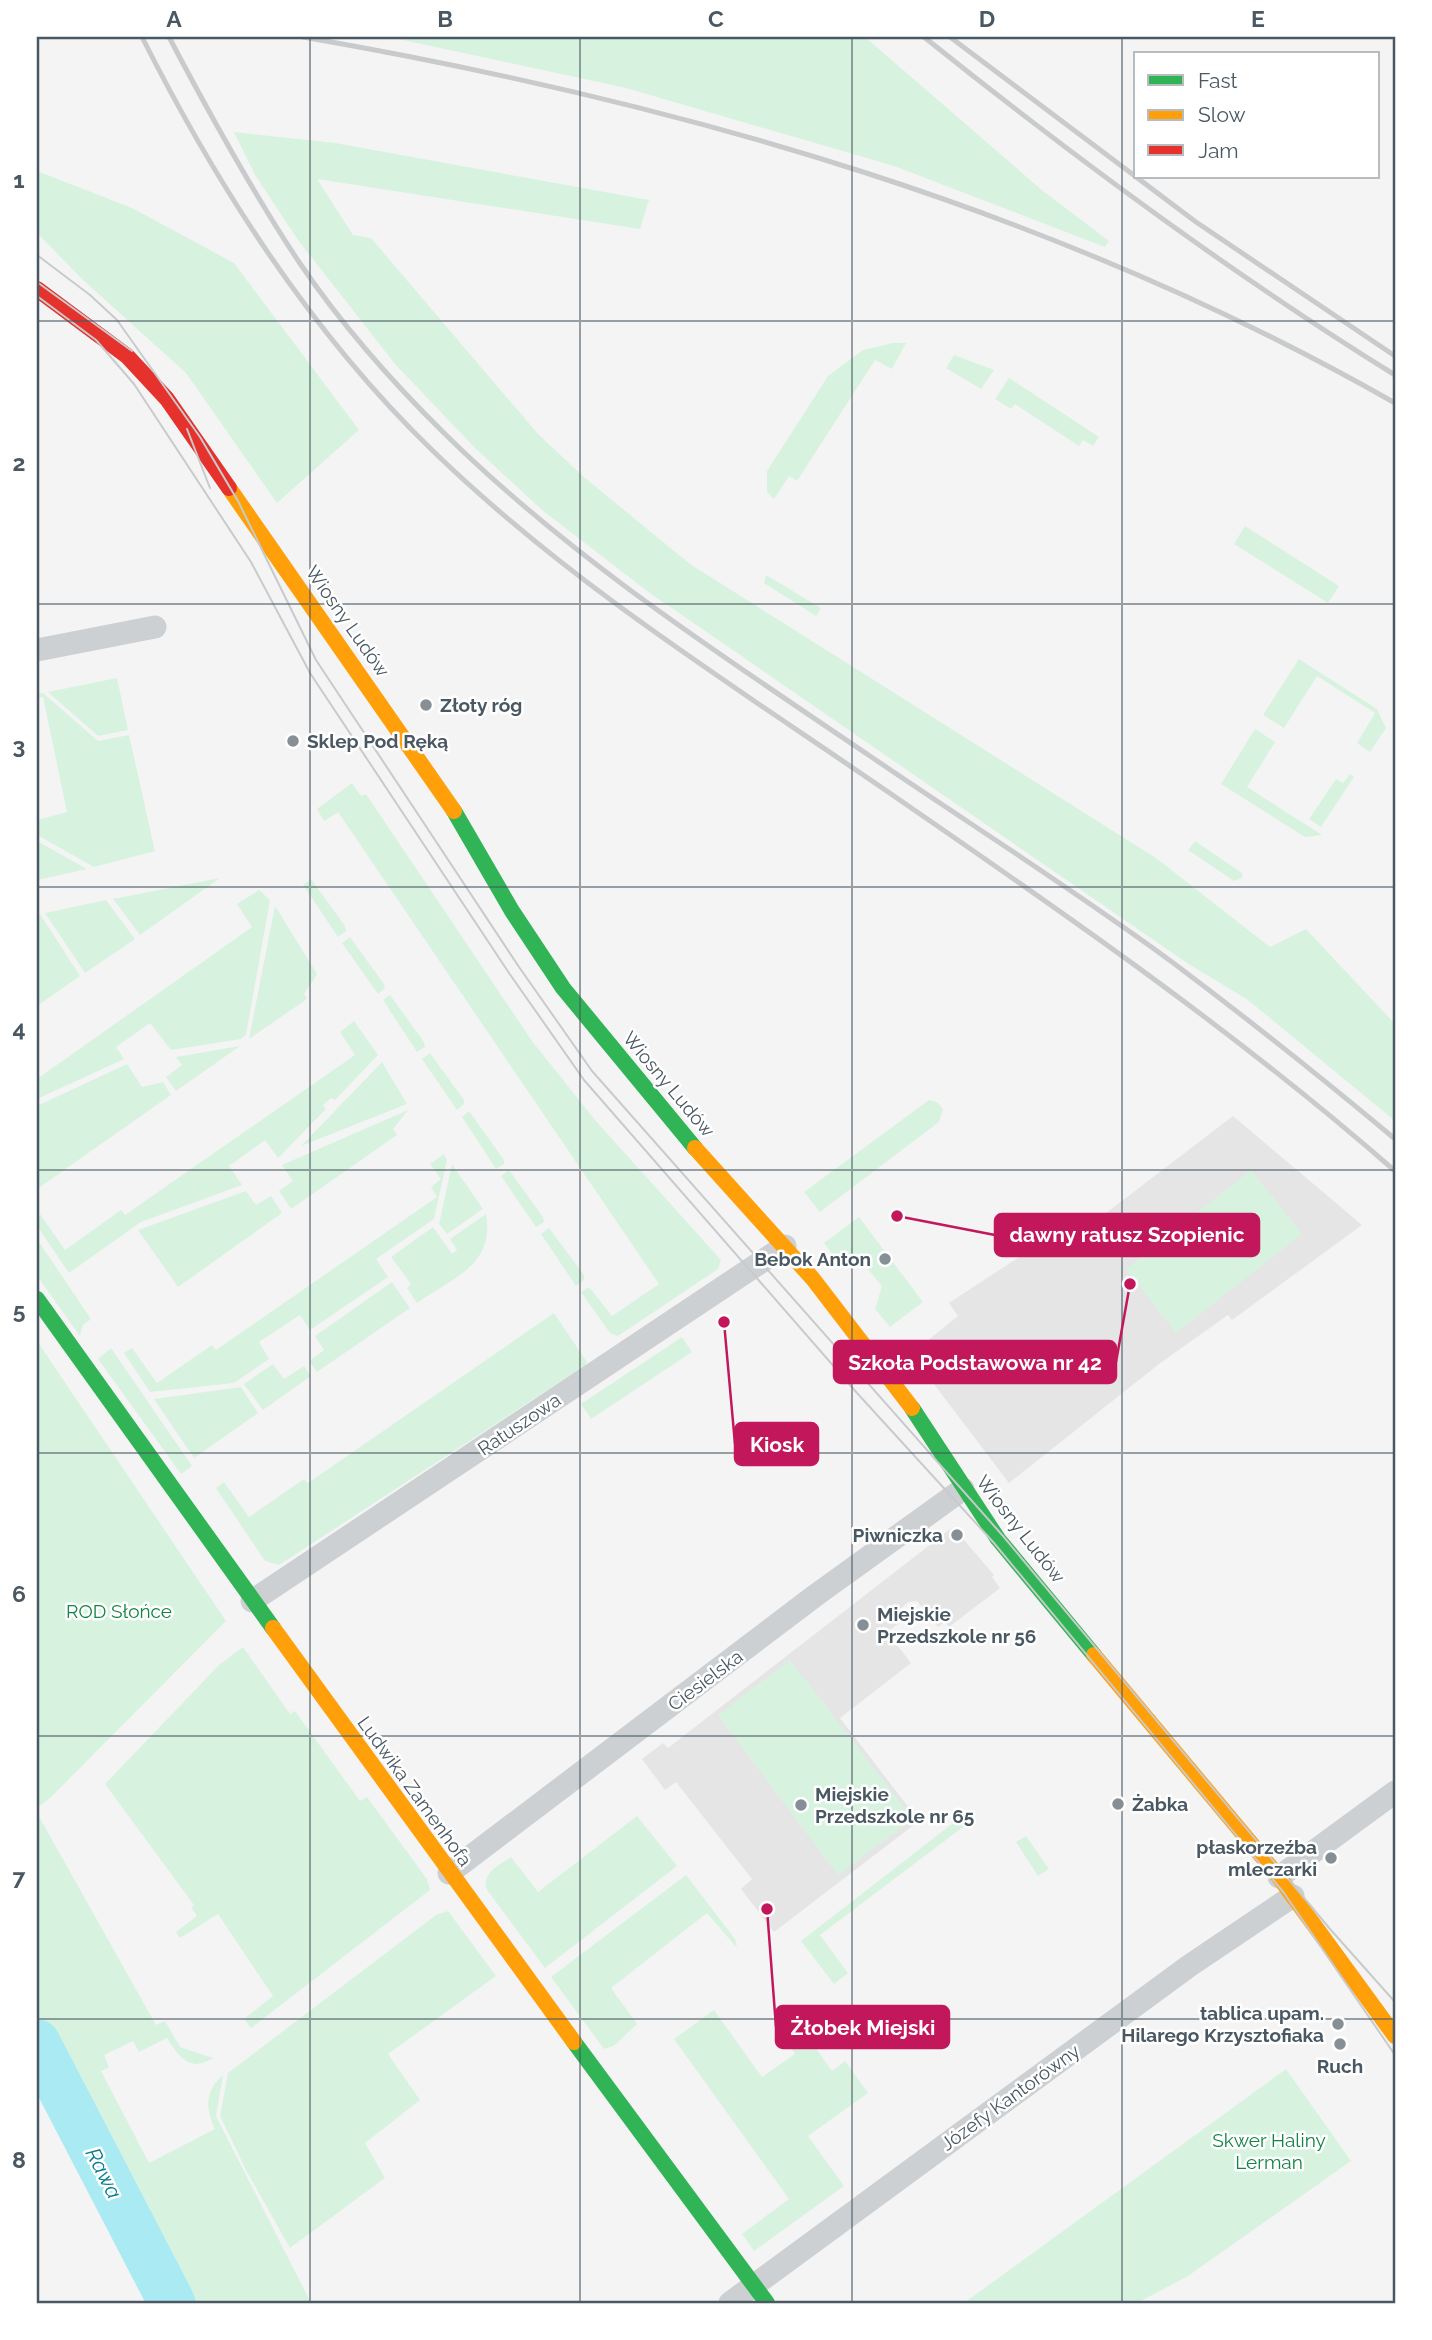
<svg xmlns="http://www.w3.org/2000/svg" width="1432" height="2340" font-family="Raleway,sans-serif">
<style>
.education{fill:#e5e5e6}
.green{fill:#d7f3e0}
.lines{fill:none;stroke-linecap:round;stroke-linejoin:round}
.river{stroke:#aaeaf3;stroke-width:47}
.street{stroke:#cdd0d2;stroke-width:23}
.fast{stroke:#30b455;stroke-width:16}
.slow{stroke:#ff9f0a;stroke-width:16}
.jam{stroke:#e5322d;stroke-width:16}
.tram{stroke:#c8cacc;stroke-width:2}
.rail{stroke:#c8cacc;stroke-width:5}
.grid{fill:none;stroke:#495862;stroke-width:2;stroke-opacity:0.55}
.poi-dot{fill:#858f95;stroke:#fff;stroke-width:2.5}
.labels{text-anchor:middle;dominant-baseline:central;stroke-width:5;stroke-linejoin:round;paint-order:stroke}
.street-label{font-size:19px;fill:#495862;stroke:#fff}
.poi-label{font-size:19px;font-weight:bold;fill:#495862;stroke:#fff;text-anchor:start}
.park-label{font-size:19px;fill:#128542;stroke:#fff}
.water-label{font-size:21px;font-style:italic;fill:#067e90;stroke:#fff}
.leader{fill:none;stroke:#c2185b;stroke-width:2.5}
.callout-dot{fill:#c2185b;stroke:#fff;stroke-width:2.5}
.callout{fill:#c2185b;stroke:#c2185b;stroke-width:2.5}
.callout-label{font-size:21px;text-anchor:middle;font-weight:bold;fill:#fff}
.neatline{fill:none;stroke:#495862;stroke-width:2.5}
.grid-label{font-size:23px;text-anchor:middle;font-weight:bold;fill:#495862}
</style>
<rect width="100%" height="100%" fill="#f4f4f4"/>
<path class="education" d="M1233 1116 1362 1225 1232 1320 1228 1315 1159 1364 1009 1483 911 1354 958 1316 949 1303 1054 1234 1063 1246Z
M953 1527 994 1575 992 1577 1000 1588 949 1627 945 1622 938 1627 917 1601 908 1602 897 1612 902 1621 887 1632 911 1663 840 1718 919 1821 774 1932 741 1889 752 1879 676 1782 665 1790 642 1759 663 1743 668 1748Z"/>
<path class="green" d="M389 37H865L1043 191 1109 241 1105 247 894 166 626 88Z
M234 132 335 143 649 200 640 229 317 179 353 235 371 238 538 434 585 478 690 564 1156 858 1270 947 1306 929 1395 1024V1121L1248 1000 1187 963 647 591 542 510 475 448 395 364 298 240 255 175Z
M37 171 132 208 234 263 359 430 277 503 186 373 82 279 37 233Z
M893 343H906L892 369 875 360 797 481 789 476 774 499 767 492V471L828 376 863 350Z
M954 355 994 370 981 389 946 368Z
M1009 378 1099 437 1093 446 1083 440 1079 446 1015 404 1011 409 995 399Z
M1245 526 1339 586 1328 603 1234 544Z
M766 575 821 608 816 616 764 583Z
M1299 659 1377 709 1386 728 1370 752 1357 743 1375 713 1317 676 1284 728 1263 715Z
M117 678 128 730 98 736 48 692Z
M43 693 98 741 129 735 155 851 94 867 37 835V820L67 812 43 697 37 698V694Z
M1255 729 1275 742 1247 787 1322 835 1305 837 1221 784Z
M1350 774 1354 777 1321 827 1309 819 1336 779 1343 783Z
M352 783 361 796 366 794 532 1041 595 1120 721 1260 718 1269 618 1336 610 1333 581 1292 589 1287 612 1316 659 1284 338 812 324 821 317 809Z
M37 841 87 869 37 880Z
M1195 841 1242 873V878L1234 881 1188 850Z
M220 878 140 935 113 899Z
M311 879 345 926 346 931 338 937 303 885Z
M259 890 270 900 246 1035 241 1039 171 1050 150 1023 116 1047 124 1059 37 1099V1079L252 927 237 904Z
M106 900 135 939 85 973 45 913Z
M275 906 317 974 304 994 307 999 249 1039Z
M40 914 80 976 37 1006V915Z
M350 937 384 984 385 988 378 994 342 943Z
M390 995 424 1042 425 1047 417 1052 383 1000Z
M354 1021 378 1055 335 1100 331 1098 323 1105 326 1109 278 1158 265 1140 229 1166 242 1185 141 1222 69 1273 37 1226 40 1214 65 1250 121 1210 125 1215 355 1055 340 1032Z
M240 1046 176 1091 166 1077 182 1065 176 1057Z
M430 1053 464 1100V1104L457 1110 422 1059Z
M382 1062 407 1104 301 1146Z
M127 1064 142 1087 163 1082 171 1095 37 1189V1106Z
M929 1100 937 1102 943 1109 939 1122 820 1212 804 1192Z
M408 1110 393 1129 397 1135 291 1209 279 1191 293 1181 282 1165Z
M469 1111 504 1160V1164L496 1169 462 1117Z
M444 1154 447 1160 434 1219 376 1259 388 1277 310 1330 300 1315 259 1342 269 1359 234 1383 150 1392 124 1353 132 1348 157 1383 212 1345 216 1350 437 1197 431 1187 441 1179 430 1164Z
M452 1164 483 1209 447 1234 439 1224Z
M509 1170 543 1217 544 1222 536 1227 501 1176Z
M1251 1170 1302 1234 1176 1333 1126 1269Z
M246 1191 256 1205 271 1196 282 1213 178 1287 138 1230Z
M486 1214C495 1265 454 1277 417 1303L407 1288 411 1284 391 1257 433 1227 452 1254 457 1250 450 1239Z
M859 1217 923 1302 890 1327 875 1309 882 1286 861 1261 839 1263 824 1243Z
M549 1228 584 1275V1280L576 1286 541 1234Z
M37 1239 91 1319 83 1325 80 1336 37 1276Z
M392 1282 410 1308 317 1372 309 1361 324 1350 315 1336Z
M554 1313 587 1362 586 1365 279 1565 265 1561 216 1488 224 1482 249 1517 304 1479 308 1483Z
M682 1337 692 1352 591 1419 581 1404Z
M37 1341 226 1621 50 1798 37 1808Z
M111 1348 192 1466 181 1474 98 1359Z
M273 1364 284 1379 304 1366 311 1376 263 1410 244 1384Z
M241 1387 258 1413 194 1458 154 1399Z
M243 1647 290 1714 295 1711 360 1801 367 1797 427 1879 430 1890 251 2028 244 2019 273 1996 218 1914 180 1938 176 1932 197 1916 191 1907 194 1905 105 1784 220 1664Z
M790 1660 913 1819 838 1875 718 1715Z
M37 1813 156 2025 165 2021 180 2047 213 2058C190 2073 179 2057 167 2038L139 2052 133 2041 104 2055 109 2067 101 2071 149 2163 215 2129C205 2107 205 2091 223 2075L216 2116 311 2303H155L37 2075Z
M637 1816 677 1866 545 1968 487 1890C481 1873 499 1865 511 1857L538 1892Z
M963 1819 971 1821 820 1935 848 1973 834 1984 801 1941 957 1820Z
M1026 1836 1049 1869 1038 1876 1016 1842Z
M686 1875 735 1939 737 1948 707 1913 611 1988 637 2024 614 2046 604 2049 551 1977Z
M448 1911 496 1976 388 2054 420 2100 365 2143 385 2178 290 2248 247 2172 220 2116 228 2073 436 1915Z
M714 2010 762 2077 795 2054 788 2042 803 2030 832 2071 845 2061 868 2093 808 2136 844 2186 754 2251 742 2234 789 2199 674 2039Z
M1286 2069 1351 2161 1188 2276 1137 2303H964Z"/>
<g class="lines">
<path class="river" d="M37 2043 172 2303"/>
<path class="street" d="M37 650 155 627
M252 1601 785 1246
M449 1873 816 1595 963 1489
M1279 1877 1395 1792
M730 2303 1189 1966 1293 1896"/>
<path class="fast" d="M454 811 512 911 563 988 695 1148
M37 1299 273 1628
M912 1408 998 1539 1094 1655
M574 2042 767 2303"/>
<path class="slow" d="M229 488 454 811
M695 1148 813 1279 912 1408
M273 1628 574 2042
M1094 1655 1279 1877 1395 2036"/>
<path class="jam" d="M37 289 127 356 167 399 229 488"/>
<path class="tram" d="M37 255 90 295 117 320 200 437 238 501 316 660 519 967 592 1071 1003 1536 1330 1929 1395 2002
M37 282 132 351
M37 296 96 340 134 384 251 562 310 673 509 973 584 1080 857 1393 994 1543 1284 1893 1395 2055
M187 429 210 488"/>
<path class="rail" d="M142 37C217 186 311 333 432 450 575 589 744 692 907 805 1074 920 1242 1037 1395 1171
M169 37C209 113 251 190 299 262 341 324 393 383 446 435 572 559 721 655 867 754 968 823 1073 889 1172 962 1248 1019 1322 1078 1395 1139
M303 37C684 103 1058 211 1395 403
M924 37C1075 158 1230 273 1395 375
M950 37 1196 222 1395 356"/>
</g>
<path class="grid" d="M310 37V2303M580 37V2303M852 37V2303M1122 37V2303M37 321H1395M37 604H1395M37 887H1395M37 1170H1395M37 1453H1395M37 1736H1395M37 2019H1395"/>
<g class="poi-dot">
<circle cx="426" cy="705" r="7"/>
<circle cx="293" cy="741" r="7"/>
<circle cx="885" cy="1259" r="7"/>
<circle cx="957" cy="1535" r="7"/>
<circle cx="863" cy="1625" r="7"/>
<circle cx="1118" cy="1804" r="7"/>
<circle cx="801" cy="1805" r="7"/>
<circle cx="1331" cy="1858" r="7"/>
<circle cx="1338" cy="2024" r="7"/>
<circle cx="1340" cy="2044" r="7"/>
</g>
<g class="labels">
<g class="street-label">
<text transform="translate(348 621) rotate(55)">Wiosny Ludów</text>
<text transform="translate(669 1084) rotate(50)">Wiosny Ludów</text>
<text transform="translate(519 1424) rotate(-34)">Ratuszowa</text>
<text transform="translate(1021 1529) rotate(52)">Wiosny Ludów</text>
<text transform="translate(705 1680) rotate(-37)">Ciesielska</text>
<text transform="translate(415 1791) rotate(54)">Ludwika Zamenhofa</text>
<text transform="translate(1010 2097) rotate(-36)">Józefy Kantorówny</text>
</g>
<g class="poi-label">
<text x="440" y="705">Złoty róg</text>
<text x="307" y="741">Sklep Pod Ręką</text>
<text x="871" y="1259" text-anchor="end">Bebok Anton</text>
<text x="943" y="1535" text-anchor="end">Piwniczka</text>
<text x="877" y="1614">Miejskie<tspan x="877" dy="22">Przedszkole nr 56</tspan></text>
<text x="815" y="1794">Miejskie<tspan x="815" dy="22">Przedszkole nr 65</tspan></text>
<text x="1132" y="1804">Żabka</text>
<text x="1317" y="1847" text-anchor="end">płaskorzeźba<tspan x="1317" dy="22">mleczarki</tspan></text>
<text x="1324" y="2013" text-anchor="end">tablica upam.<tspan x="1324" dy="22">Hilarego Krzysztofiaka</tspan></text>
<text x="1340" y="2066" text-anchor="middle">Ruch</text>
</g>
<g class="park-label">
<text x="119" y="1611">ROD Słońce</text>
<text x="1269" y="2140">Skwer Haliny<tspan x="1269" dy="22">Lerman</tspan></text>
</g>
<g class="water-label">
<text transform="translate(104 2173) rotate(63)">Rawa</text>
</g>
</g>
<path class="leader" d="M897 1216L995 1235M1130 1284L1116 1362M724 1322L735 1444M767 1909L776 2027"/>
<g class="callout-dot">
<circle cx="897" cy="1216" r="7"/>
<circle cx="1130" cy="1284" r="7"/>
<circle cx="724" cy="1322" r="7"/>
<circle cx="767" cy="1909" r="7"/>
</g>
<g class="callout">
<rect x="995" y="1214" width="264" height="42" rx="7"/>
<rect x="834" y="1341" width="282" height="42" rx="7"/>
<rect x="735" y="1423" width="83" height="42" rx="7"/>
<rect x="776" y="2006" width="173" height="42" rx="7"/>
</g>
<g class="callout-label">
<text x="1127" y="1242">dawny ratusz Szopienic</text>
<text x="975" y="1370">Szkoła Podstawowa nr 42</text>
<text x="777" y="1452">Kiosk</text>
<text x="863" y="2035">Żłobek Miejski</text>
</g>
<rect width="1432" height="2340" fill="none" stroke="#ffffff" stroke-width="77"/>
<rect x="1134" y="52" width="245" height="126" fill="#ffffff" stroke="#b6bcc0" stroke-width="2"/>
<rect x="1148" y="75" width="35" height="10" fill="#30b455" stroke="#b6bcc0" stroke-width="2"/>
<text x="1198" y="88" font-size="21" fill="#495862">Fast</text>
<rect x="1148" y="110" width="35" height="10" fill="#ff9f0a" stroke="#b6bcc0" stroke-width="2"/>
<text x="1198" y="122" font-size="21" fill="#495862">Slow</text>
<rect x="1148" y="145" width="35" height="10" fill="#e5322d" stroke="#b6bcc0" stroke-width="2"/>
<text x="1198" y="158" font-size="21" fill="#495862">Jam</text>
<rect x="38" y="38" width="1356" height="2264" class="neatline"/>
<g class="grid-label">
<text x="174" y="27">A</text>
<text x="445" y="27">B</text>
<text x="716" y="27">C</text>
<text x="987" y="27">D</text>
<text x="1258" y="27">E</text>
<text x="19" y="188">1</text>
<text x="19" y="471">2</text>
<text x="19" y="754">3</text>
<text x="19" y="1037">4</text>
<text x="19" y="1319">5</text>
<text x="19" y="1602">6</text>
<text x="19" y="1885">7</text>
<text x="19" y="2168">8</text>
</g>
</svg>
